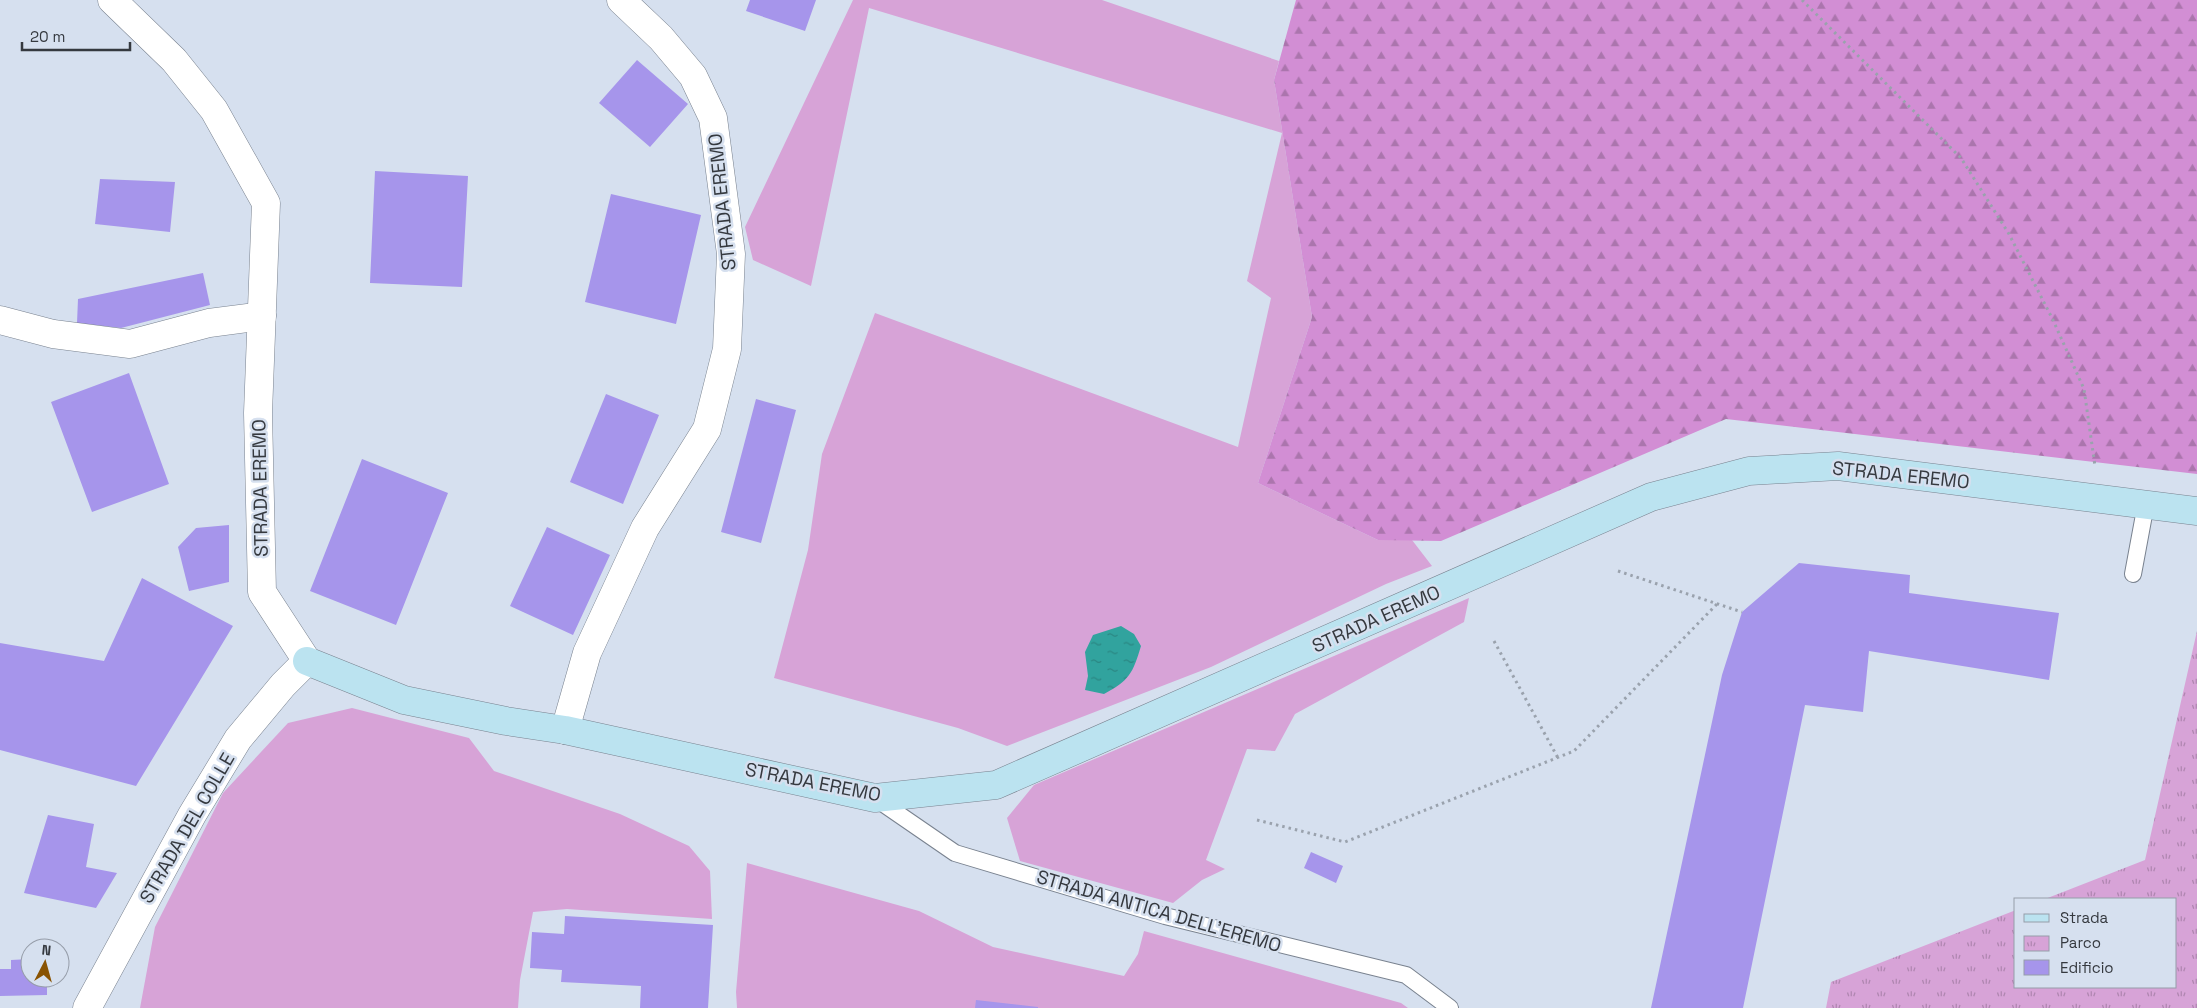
<svg xmlns="http://www.w3.org/2000/svg" width="2197" height="1008" font-family="'Space Grotesk',sans-serif">
<style>
.grass{fill:#d7a3d7}
.forest{fill:url(#forest-firs)}
.park{fill:url(#park-tufts)}
.water{fill:url(#water-ripples)}
.building{fill:#a695eb}
.lines{fill:none;stroke-linecap:round;stroke-linejoin:round}
.service-casing{stroke:#79828f;stroke-width:18}
.minor-casing{stroke:#79828f;stroke-width:29}
.tertiary-casing{stroke:#79828f;stroke-width:29}
.secondary-casing{stroke:#79828f;stroke-width:29}
.path{stroke:#9aa2ad;stroke-width:3;stroke-dasharray:2.5 4;stroke-linecap:butt}
.service{stroke:#fff;stroke-width:16}
.minor{stroke:#fff;stroke-width:28}
.tertiary{stroke:#fff;stroke-width:28}
.secondary{stroke:#bbe3f0;stroke-width:28}
.labels{text-anchor:middle;dominant-baseline:central;stroke-width:5;stroke-linejoin:round;paint-order:stroke}
.street-label{font-size:19px;fill:#35393f;stroke:#d6e0ef}
</style>
<defs>
<pattern id="forest-firs" width="22" height="20" patternUnits="userSpaceOnUse" patternTransform="scale(1.25)"><rect width="22" height="20" fill="#d28ed4"/><path d="M5 1l3.5 6h-7zM16 11l3.5 6h-7z" fill="#ab75ad"/></pattern>
<pattern id="park-tufts" width="24" height="20" patternUnits="userSpaceOnUse" patternTransform="scale(1.25)"><rect width="24" height="20" fill="#d7a3d7"/><path d="M3 7l-1-3M5 7V3M7 7l1-3M15 17l-1-3M17 17v-4M19 17l1-3" fill="none" stroke="#af86b0"/></pattern>
<pattern id="water-ripples" width="26" height="14" patternUnits="userSpaceOnUse" patternTransform="scale(1.25)"><rect width="26" height="14" fill="#31a39e"/><path d="M2 4q2-2 4 0t4 0M15 11q2-2 4 0t4 0" fill="none" stroke="#2a8682"/></pattern>
</defs>
<rect width="100%" height="100%" fill="#d6e0ef"/>
<path class="grass" d="M853 0H1102L1279 61 1274 80 1312 317 1258 483 1378 540H1412L1432 566 1386 584 1211 667 1007 746 958 728 774 678 808 550 822 454 875 313 1238 447 1271 298 1247 281 1282 133 869 8 811 286 753 260 745 227Z
M1469 598 1464 622 1295 714 1275 751 1247 749 1206 860 1225 869 1202 880 1173 903 1020 861 1007 818 1034 785Z
M352 708 469 738 494 771 620 814 689 846 710 871 712 919 567 909 533 912 520 980 518 1008H140L155 927 223 793 288 723Z
M747 863 919 911 993 947 1124 976 1138 954 1144 931 1401 1003 1408 1008H737L736 992Z"/>
<path class="forest" d="M1296 0H2197V474L1726 419 1441 541 1378 540 1258 483 1312 317 1274 80Z"/>
<path class="park" d="M2197 631V1008H1826L1831 982 2016 910V987H2176V899H2045L2145 860Z"/>
<path class="water" d="M1121 626 1134 634 1141 646C1133 673 1129 681 1104 694L1085 690 1088 676 1085 652 1093 635Z"/>
<path class="building" d="M750 0H816L805 31 746 11Z
M637 60 688 104 650 147 599 103Z
M375 171 468 176 462 287 370 283Z
M100 179 175 182 170 232 95 224Z
M611 194 701 215 676 324 585 302Z
M203 273 210 305 121 328 77 323 78 299Z
M129 373 169 484 92 512 51 402Z
M606 394 659 415 623 504 570 482Z
M756 399 796 410 761 543 721 532Z
M362 459 448 493 396 625 310 591Z
M229 525V582L189 591 178 547 196 528Z
M547 527 610 555 573 635 510 606Z
M1799 563 1910 575 1909 593 2059 613 2049 680 1869 651 1863 712 1805 705 1743 1008H1651L1722 675 1742 612Z
M142 578 233 626 136 786 0 750V643L104 661Z
M48 815 94 824 86 867 117 873 96 908 24 893Z
M1311 852 1343 866 1336 883 1304 868Z
M565 916 713 925 708 1008H640L641 986 561 982 562 970 530 968 532 932 564 934Z
M30 959V978H47V995L0 996V969H11V960Z
M976 1000 1038 1007V1008H975Z"/>
<g class="lines">
<defs>
<path id="service" d="M2133 574 2146 504
M875 798 955 853 1165 916 1406 975 1450 1008"/>
<path id="minor" d="M0 320 53 334 130 344 209 323 262 316
M565 730 587 653 645 528 707 429 727 349 731 254 713 118 693 76 661 38 621 0"/>
<path id="tertiary" d="M87 1008 192 815 238 739 283 685 307 661 262 592 258 413 266 203 214 110 174 60 112 0"/>
<path id="secondary" d="M307 661 404 700 506 721 565 730 875 798 996 785 1651 497 1749 471 1838 466 2197 511"/>
</defs>
<use href="#service" class="service-casing"/>
<use href="#minor" class="minor-casing"/>
<use href="#tertiary" class="tertiary-casing"/>
<use href="#secondary" class="secondary-casing"/>
<path class="path" d="M1802 0 1961 158 2009 234 2053 320 2084 389 2095 466
M1618 571 1742 612
M1494 641 1558 758
M1257 820 1345 842 1574 751 1717 604"/>
<use href="#service" class="service"/>
<use href="#minor" class="minor"/>
<use href="#tertiary" class="tertiary"/>
<use href="#secondary" class="secondary"/>
</g>
<g class="labels">
<g class="street-label">
<text transform="translate(722 202) rotate(-96)">STRADA EREMO</text>
<text transform="translate(1901 475) rotate(6)">STRADA EREMO</text>
<text transform="translate(260 488) rotate(-91)">STRADA EREMO</text>
<text transform="translate(1376 619) rotate(-24)">STRADA EREMO</text>
<text transform="translate(813 782) rotate(11)">STRADA EREMO</text>
<text transform="translate(187 828) rotate(-60)">STRADA DEL COLLE</text>
<text transform="translate(1159 911) rotate(16)">STRADA ANTICA DELL'EREMO</text>
</g>
</g>
<rect x="2014" y="898" width="162" height="90" fill="#d6e0ef" stroke="#969da9"/>
<rect x="2024" y="914" width="25" height="8" fill="#bbe3f0" stroke="#969da9"/>
<text x="2060" y="923" font-size="15" fill="#35393f">Strada</text>
<rect x="2024" y="936" width="25" height="15" fill="url(#park-tufts)" stroke="#969da9"/>
<text x="2060" y="948" font-size="15" fill="#35393f">Parco</text>
<rect x="2024" y="960" width="25" height="15" fill="#a695eb" stroke="#969da9"/>
<text x="2060" y="973" font-size="15" fill="#35393f">Edificio</text>
<g transform="translate(45 963) rotate(6)"><circle r="24" fill="#d6e0ef" stroke="#969da9"/>
<path d="M0-4L9 19L0 12L-9 19Z" fill="#895302"/>
<text y="-8" font-size="14" font-weight="bold" text-anchor="middle" fill="#35393f">N</text>
</g>
<path d="M22 42v8h108v-8" fill="none" stroke="#35393f" stroke-width="2.5"/>
<text x="30" y="42" font-size="15" fill="#35393f" stroke="#d6e0ef" stroke-width="4" paint-order="stroke">20 m</text>
</svg>
